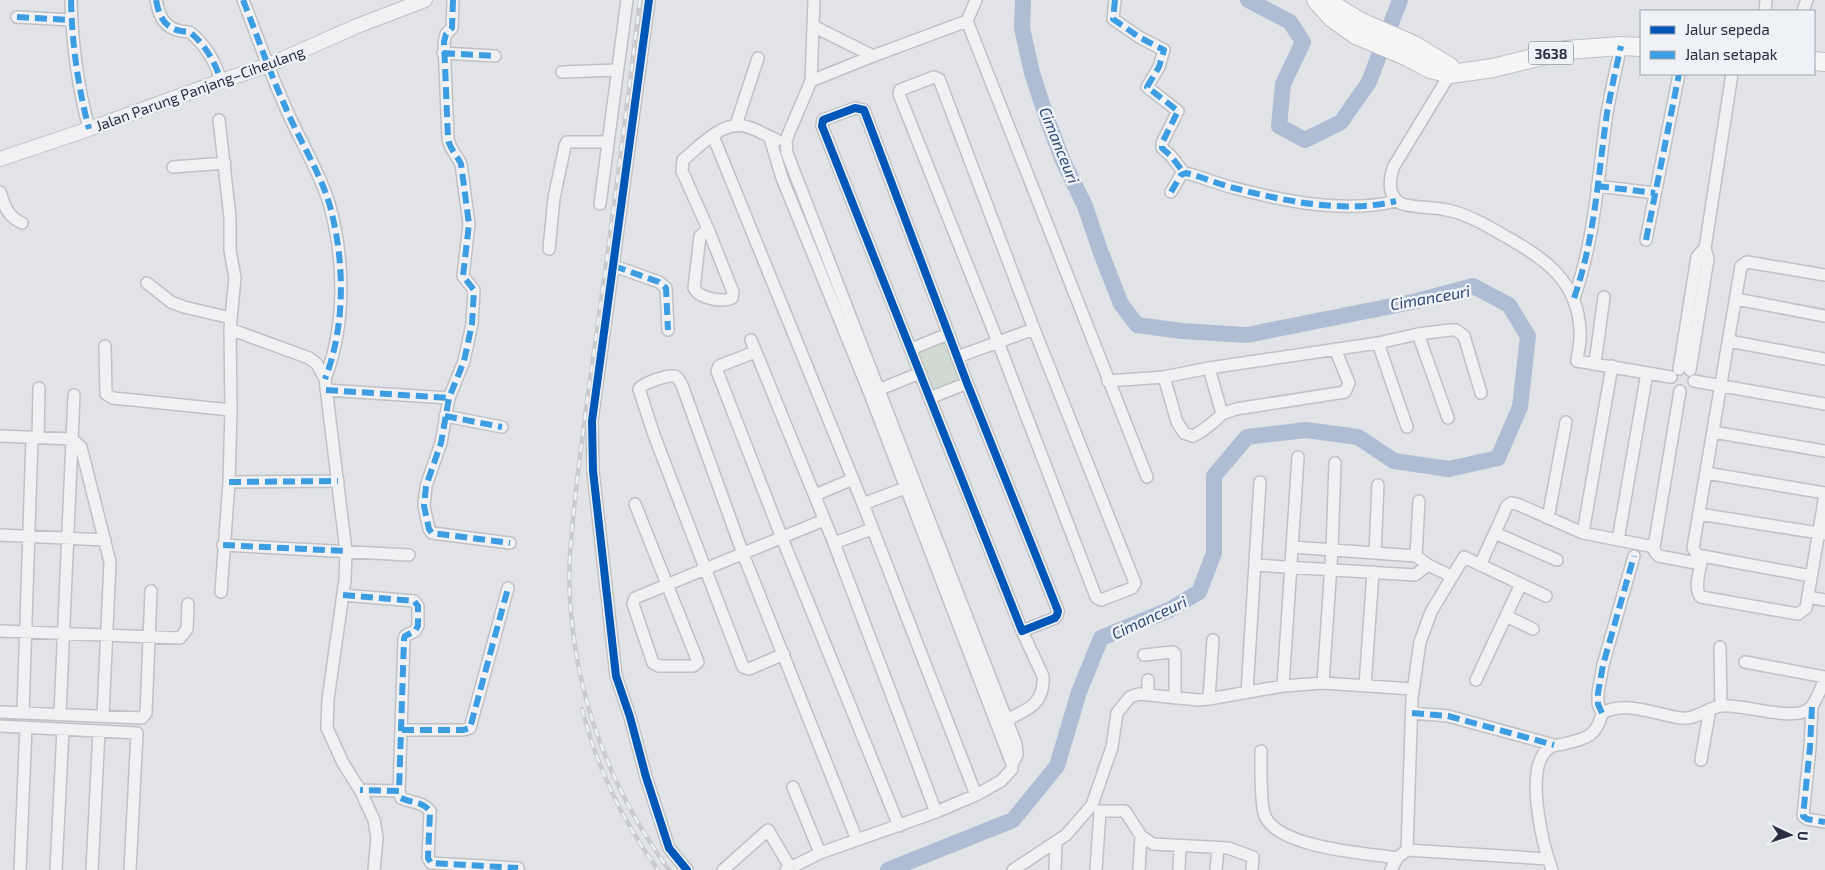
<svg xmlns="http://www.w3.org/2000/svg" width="1825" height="870" font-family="'Exo 2',sans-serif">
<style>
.green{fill:#d0dad2}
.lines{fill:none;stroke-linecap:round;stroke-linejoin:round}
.river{stroke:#aebdd3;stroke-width:16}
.minor-casing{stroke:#bfc1c5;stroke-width:14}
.tertiary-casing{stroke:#bfc1c5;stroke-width:16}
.primary-casing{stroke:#bdc0c5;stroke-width:20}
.minor{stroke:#f1f1f3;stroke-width:11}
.tertiary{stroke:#f1f1f3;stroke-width:14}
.primary{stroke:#f5f5f6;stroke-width:18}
.rail-casing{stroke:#cacbce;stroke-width:4.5}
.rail{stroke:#eef1f6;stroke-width:2.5;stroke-dasharray:8;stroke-linecap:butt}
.quiet{stroke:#3d9de3;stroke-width:6;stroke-dasharray:12 6;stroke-linecap:butt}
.cycleway-casing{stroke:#eef1f6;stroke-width:11}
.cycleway{stroke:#0057b8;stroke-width:8}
.labels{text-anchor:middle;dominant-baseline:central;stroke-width:5;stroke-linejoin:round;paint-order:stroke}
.shield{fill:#eef1f6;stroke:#636977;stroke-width:1}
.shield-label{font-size:14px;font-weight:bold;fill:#272f41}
.street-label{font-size:15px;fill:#272f41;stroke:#eef1f6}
.water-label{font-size:16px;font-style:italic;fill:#304a76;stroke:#eef1f6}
</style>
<rect width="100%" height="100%" fill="#e1e3e7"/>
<path class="green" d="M947 338 964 380 932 393 915 351Z"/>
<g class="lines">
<path class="river" d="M1248 0 1290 22 1303 42 1283 84 1279 126 1305 140 1341 122 1369 82 1400 0
M888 870 1013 820 1057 766 1079 692 1101 638 1169 610 1199 592 1214 553V476L1247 437 1306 430 1358 437 1394 461 1449 469 1498 458 1520 407 1528 336 1509 305 1473 286 1417 301 1247 335 1182 331 1137 325 1121 304 1101 253 1085 206 1063 161 1047 119 1032 73 1022 28 1023 0"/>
<defs>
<path id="minor" d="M71 0C72 44 78 87 89 129
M156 0C159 16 164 28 181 31 185 32 189 31 192 34 206 46 216 64 221 81
M243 0C257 35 269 71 285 106 298 138 319 170 329 203 345 259 346 325 325 379
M453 0 452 28 446 34 444 42 448 138C449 148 456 154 461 164L469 224 463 276 474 290 472 324 464 361 449 398 441 443 426 486 424 506 429 529 432 533 510 543
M649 0 592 421 593 471 616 676 630 717 646 777 669 848 687 870
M1115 0 1113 19 1139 37 1164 50 1159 67 1147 87 1178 111 1162 143V148L1171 156 1184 173
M1765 11 1766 0
M1803 11 1807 0
M17 17 71 20
M967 21 1147 477
M813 26 873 56
M443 53 495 56
M1453 69 1394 166C1389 179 1387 197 1402 204 1417 208 1432 207 1447 210 1467 214 1486 225 1503 235 1544 258 1578 280 1580 331 1581 341 1578 351 1577 361L1671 377
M562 72 617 70
M934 77 939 79 1034 329 1135 583 1132 588 1101 600 1096 597 998 342 899 94 900 90Z
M811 81 873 56 967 21 976 0
M855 108 864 110 967 383 1058 611 1057 615 1055 618 1022 631 822 126 823 120Z
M219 120 230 217V250L235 278 230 329 231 410 229 482 221 592
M736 125 758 58
M713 136 863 504 976 795
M770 138 782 178 870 394 1012 764
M173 167 225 163
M1597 186 1655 193
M0 192C5 207 7 216 22 223
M1171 192 1181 175 1186 173C1202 177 1218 184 1234 188 1284 201 1345 214 1396 201
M600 204 627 0
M708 229 700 236 694 288C699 298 722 303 732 298L733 292 708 229 682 171 683 160C700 146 723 119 748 127 758 130 767 136 777 140
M1646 240 1679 74
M549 249 554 198 565 146 567 142H607
M614 266 659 282 666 288 668 330
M147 283 171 302 184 307 231 318
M1574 298C1595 239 1598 175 1607 113 1611 91 1616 68 1621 46
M1736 299 1825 316
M230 329 309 358 317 364 325 379 346 551 345 580 328 699 327 728 343 763 360 790 374 820 377 838 374 870
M1418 334 1448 418
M751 340 834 543 936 812
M1729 341 1825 359
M1378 343 1407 427
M105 346 106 394 113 398 231 410
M911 349 948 334
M755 352 719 366 717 371 782 538 899 826
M957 357 1034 329
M1595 363 1604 297
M1209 368 1222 414 1236 409 1345 392 1349 383 1335 349
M1679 369 1697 257 1705 248
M1690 370 1708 259 1705 248 1732 74
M1164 377 1177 422 1184 433 1193 436C1205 430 1213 423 1222 414
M1108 381 1164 377 1209 368 1378 343 1418 334 1450 330H1456L1464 336 1481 393
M1694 381 1825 404
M326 390 449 398
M873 392 920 373
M930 398 967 383
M445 416 502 427
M1713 432 1825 451
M0 436 72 439 81 447 110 562 103 716
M38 438 39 388
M1706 473 1825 493
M229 482 338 481
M815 495 853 479
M635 504 698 662 693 666H659L653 663 633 604 635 598 824 520
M863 504 913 485
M1699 514 1825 534
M1548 518 1566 422
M1495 533 1557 560
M1583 533 1612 366
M0 535 105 540
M1618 540 1647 373
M834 543 872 529
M223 545 409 555
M1293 547 1416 556 1428 565 1451 576
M1654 547 1680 391
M1375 553 1378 485
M1416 556 1419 501
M1702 559C1700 570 1693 589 1701 597L1798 614 1806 608 1825 495
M1255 565 1415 575 1428 565
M1480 565 1507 506 1511 503 1517 504 1583 533 1654 547 1655 552 1659 556 1701 564
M1811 576 1697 555 1693 548 1741 266 1747 262 1825 275
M343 595 414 601 418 606V626L415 631 405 636 404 639 399 791 360 790
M1808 597 1825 600
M1506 616 1533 629
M0 631 180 638 187 629 188 604
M1720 647 1721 706
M784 654 749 669 743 667 654 435 639 389C643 383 666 375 674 376 679 377 680 382 682 385L743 554 857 840
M1144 655 1173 652 1175 654V698
M1745 662 1825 677
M1476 680 1521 584
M1323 683 1332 550 1335 463
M1283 686 1298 457
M1365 686 1373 572
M1247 692 1260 482
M1148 695V680
M1209 699 1213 640
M1812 707 1810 747 1803 816 1807 819 1825 822
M0 712 142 718 146 713 151 591
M23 713 32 437
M1412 713 1448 716 1554 745
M1602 713 1598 704V693L1603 665 1634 556
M60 714 74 395
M1006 720C1027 710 1045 704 1043 676L1022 631
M0 726 137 733 130 870
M402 730H463L470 728 508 588
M1261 751C1261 765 1260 804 1265 816 1279 848 1365 853 1397 858
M1701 760 1710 709
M793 787 820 853
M399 791 401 798C411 803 422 801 430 811L428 858 431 863 518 868
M1141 836 1153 844 1228 848 1253 857 1252 870
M1407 850 1548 859
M20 870 26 727
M56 870 63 729
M92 870 99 731
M723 870 768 830 790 867
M786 870 820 853 936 812 976 795 1001 781 1012 769V764L1017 755 1016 744 787 153 786 142 788 135 811 81 814 0
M1013 870 1066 835 1092 805 1112 747 1117 713 1130 697 1139 694 1198 700 1209 699 1283 686 1323 683 1413 689
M1055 870 1056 842
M1096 870 1100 811H1125L1141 836 1139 870
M1179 870 1180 846
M1216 870 1218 848
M1391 870 1397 858 1407 850 1412 698 1420 642 1431 612 1464 557 1546 596
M1552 870C1543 845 1523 767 1549 748 1553 745 1558 745 1563 744 1585 739 1597 737 1602 713 1626 700 1657 715 1681 718 1696 720 1707 708 1721 706 1742 703 1797 724 1811 707 1817 700 1821 688 1825 679"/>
<path id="tertiary" d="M0 159 89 129 221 81 269 65 357 26 425 0"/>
<path id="primary" d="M1316 0 1332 18 1356 35 1408 57 1430 69 1451 74 1493 68 1566 50 1621 46 1641 47
M1326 1 1361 22 1414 45 1450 67
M1814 61 1825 62"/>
</defs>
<use href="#minor" class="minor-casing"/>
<use href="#tertiary" class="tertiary-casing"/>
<use href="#primary" class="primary-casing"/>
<use href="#minor" class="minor"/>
<use href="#tertiary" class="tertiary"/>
<use href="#primary" class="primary"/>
<defs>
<path id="rail" d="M640 0C627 107 613 215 598 322 590 381 581 441 575 500 571 537 567 576 571 613 579 707 614 794 669 870
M582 709C598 770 621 818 658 870"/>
</defs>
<use href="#rail" class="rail-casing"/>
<use href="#rail" class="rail"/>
<path class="quiet" d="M71 0C72 44 78 87 89 129
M156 0C159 16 164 28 181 31 185 32 189 31 192 34 206 46 216 64 221 81
M243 0C257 35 269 71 285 106 298 138 319 170 329 203 345 259 346 325 325 379
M453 0 452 28 446 34 444 42 448 138C449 148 456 154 461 164L469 224 463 276 474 290 472 324 464 361 449 398 441 443 426 486 424 506 429 529 432 533 510 543
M1115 0 1113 19 1139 37 1164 50 1159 67 1147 87 1178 111 1162 143V148L1171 156 1184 173
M17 17 71 20
M443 53 495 56
M1597 186 1655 193
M1171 192 1181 175 1186 173C1202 177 1218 184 1234 188 1284 201 1345 214 1396 201
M1646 240 1679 74
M614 266 659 282 666 288 668 330
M1574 298C1595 239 1598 175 1607 113 1611 91 1616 68 1621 46
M326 390 449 398
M445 416 502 427
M229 482 338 481
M223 545 346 551
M343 595 414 601 418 606V626L415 631 405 636 404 639 399 791 360 790
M1812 707 1810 747 1803 816 1807 819 1825 822
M1412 713 1448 716 1554 745
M1602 713 1598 704V693L1603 665 1634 556
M402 730H463L470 728 508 588
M401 798C411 803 422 801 430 811L428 858 431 863 518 868"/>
<defs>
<path id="cycleway" d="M649 0 592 421 593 471 616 676 630 717 646 777 669 848 687 870
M855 108 864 110 967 383 1058 611 1057 615 1055 618 1022 631 822 126 823 120Z"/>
</defs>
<use href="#cycleway" class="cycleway-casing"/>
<use href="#cycleway" class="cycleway"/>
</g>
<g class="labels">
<rect class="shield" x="1528.5" y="41.5" width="45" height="23" rx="4"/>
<g class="shield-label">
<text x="1551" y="53">3638</text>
</g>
<g class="street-label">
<text transform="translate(200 88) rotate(-20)">Jalan Parung Panjang–Ciheulang</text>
</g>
<g class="water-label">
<text transform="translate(1060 145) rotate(68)">Cimanceuri</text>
<text transform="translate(1430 297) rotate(-10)">Cimanceuri</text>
<text transform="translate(1149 617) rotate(-25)">Cimanceuri</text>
</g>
</g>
<rect x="1640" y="10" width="175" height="65" fill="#eef1f6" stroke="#9ea3ae"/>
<rect x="1650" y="26" width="25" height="8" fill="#0057b8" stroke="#9ea3ae"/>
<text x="1685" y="35" font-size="15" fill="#272f41">Jalur sepeda</text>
<rect x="1650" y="51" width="25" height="8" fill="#3d9de3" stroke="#9ea3ae"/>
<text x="1685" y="60" font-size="15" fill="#272f41">Jalan setapak</text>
<g transform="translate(1790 835) rotate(94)" stroke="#eef1f6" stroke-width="4" paint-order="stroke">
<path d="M0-4L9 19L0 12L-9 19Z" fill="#272f41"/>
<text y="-8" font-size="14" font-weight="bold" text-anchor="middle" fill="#272f41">U</text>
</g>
</svg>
